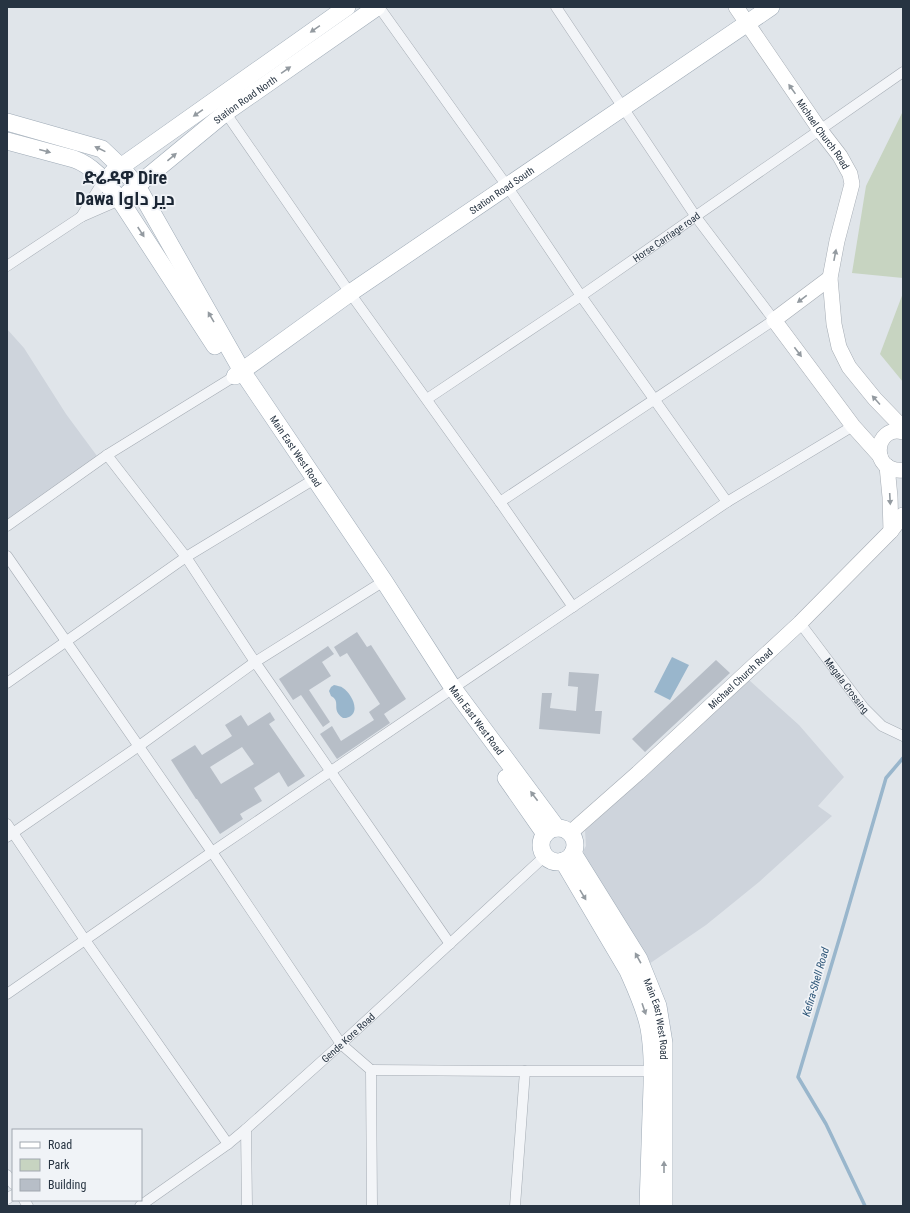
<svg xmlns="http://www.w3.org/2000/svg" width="910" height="1213" font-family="'Roboto Condensed',Cairo,'Noto Sans Ethiopic',sans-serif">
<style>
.built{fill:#ced4dc}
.green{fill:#c7d4c1}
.water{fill:#99b6cc}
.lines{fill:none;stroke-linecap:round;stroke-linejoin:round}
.stream{stroke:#99b6cc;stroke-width:3.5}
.building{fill:#b7bec7;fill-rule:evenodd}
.minor-casing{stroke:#a5acb4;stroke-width:11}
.secondary-casing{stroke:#a5acb4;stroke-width:16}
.primary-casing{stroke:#9eaab6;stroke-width:18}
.minor{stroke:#f3f5f8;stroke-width:10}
.secondary{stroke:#fff;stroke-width:15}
.primary{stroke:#fff;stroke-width:17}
.oneway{fill:#939aa0}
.labels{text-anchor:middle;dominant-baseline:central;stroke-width:3.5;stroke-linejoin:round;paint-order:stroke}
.street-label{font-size:10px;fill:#273442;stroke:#f0f3f7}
.water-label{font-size:11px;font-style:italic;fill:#2f5779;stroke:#f0f3f7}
.town-label{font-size:18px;font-weight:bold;fill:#1a2533;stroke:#f0f3f7}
</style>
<rect width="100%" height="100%" fill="#e0e5ea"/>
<path class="built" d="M7 329 24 348 66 414 100 460 7 526Z
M749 680 799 725 844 777 818 806 832 816 759 882 706 925 649 964 586 860 583 851 586 846 585 830 611 807 660 759Z"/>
<path class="green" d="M903 111V278L852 273 866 186Z
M903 293V382L880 354Z"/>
<path class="water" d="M672 657 689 665 670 700 654 692Z
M334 685C337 686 341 686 343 688 351 693 361 711 349 717 347 718 345 718 343 718 330 709 342 702 331 696L329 691 331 687Z"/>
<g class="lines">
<path class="stream" d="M865 1206 826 1124 798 1077 841 933 886 778 903 758"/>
</g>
<path class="building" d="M357 632 367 647 371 645 406 699 384 714 390 723 337 759 320 734 332 726 341 741 374 720 369 712 380 704 347 653 340 657 334 647Z
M328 646 334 654 322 662 331 676 309 690 330 722 323 727 301 695 293 700 279 679Z
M716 660 730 673 645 752 632 739Z
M569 672 599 674 595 711H602L600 734 539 729 542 693H552L550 708 576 711 578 687 568 686Z
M270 712 275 720 269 724 305 776 288 787 279 772 254 788 262 801 240 814 243 819 220 834 197 799H196L171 760 195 745 202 755 232 736 225 725 241 715 248 726ZM242 747 254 764 221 784 210 767Z"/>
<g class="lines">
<defs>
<g id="minor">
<path d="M556 7 696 217 774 320 500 502 573 607"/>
<path d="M223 109 350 293 500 502"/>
<path d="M81 217 104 180"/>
<path d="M7 266 81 217 120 200"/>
<path id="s1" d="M427 399 581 296 903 72"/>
<path d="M107 455 186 557 255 662 450 944"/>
<path d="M727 502 853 426"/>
<path d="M7 526 107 455 235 376"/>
<path d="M7 556 212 852 341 1044 371 1070 372 1206"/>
<path id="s2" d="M800 623 864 708 882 726 903 736"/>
<path d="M7 683 186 557 308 483"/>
<path d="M7 824 85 940 228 1144"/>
<path d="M7 837 139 746 255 662 384 581"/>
<path d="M7 994 212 852 727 502 581 296 507 186 379 7"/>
<path d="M371 1070 525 1071"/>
<path d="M246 1129 247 1206"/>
<path d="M7 1175 13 1184"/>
<path d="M7 1199 13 1195"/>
<path d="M24 1200 28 1206"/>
<path id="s3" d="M140 1206 228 1144 246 1129 341 1044 545 856"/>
<path d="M515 1206 525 1071H658"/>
</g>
<g id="secondary">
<path id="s4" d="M736 7 820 130 840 156 850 174 852 184 837 241 830 278 834 324 839 347 849 367 875 399 903 428"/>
<path d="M830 278 774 320 853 426 880 456"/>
<path d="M903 432C874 424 869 473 903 470"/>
<path d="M887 466 890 497 891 531"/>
<path id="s5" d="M570 833 638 773 800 623 891 531 903 515"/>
</g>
<g id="primary">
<path id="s6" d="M7 122 102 149 121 167 137 186 242 371 384 581 453 688 557 828"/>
<path d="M7 141 74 159C94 166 107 184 120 200L215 346"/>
<path d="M112 173 347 7"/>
<path id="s7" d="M128 193 225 113 377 7"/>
<path id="s8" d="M235 376 350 293 771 7"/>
<path d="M506 778 545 834"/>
<circle cx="558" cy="845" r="17"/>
<path id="s9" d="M573 853 639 959 658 1006 664 1043V1206"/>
<path d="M563 861 628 971C636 989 645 1008 649 1028 654 1057 652 1086 651 1114 650 1145 649 1175 648 1206"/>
</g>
</defs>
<use href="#minor" class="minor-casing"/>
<use href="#secondary" class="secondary-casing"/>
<use href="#primary" class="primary-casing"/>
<use href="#minor" class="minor"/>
<use href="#secondary" class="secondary"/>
<use href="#primary" class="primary"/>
</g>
<defs><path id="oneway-solid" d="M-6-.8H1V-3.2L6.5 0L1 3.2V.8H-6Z"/></defs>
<g class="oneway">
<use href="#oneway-solid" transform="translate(315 29) rotate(145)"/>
<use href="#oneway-solid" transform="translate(286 70) rotate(-35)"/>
<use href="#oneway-solid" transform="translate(792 89) rotate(-125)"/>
<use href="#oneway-solid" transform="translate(198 113) rotate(145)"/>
<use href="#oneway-solid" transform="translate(100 149) rotate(-154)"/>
<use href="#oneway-solid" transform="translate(45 151) rotate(15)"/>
<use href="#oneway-solid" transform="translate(172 157) rotate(-40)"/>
<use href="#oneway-solid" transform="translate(141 232) rotate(57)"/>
<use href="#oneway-solid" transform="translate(835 255) rotate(-79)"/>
<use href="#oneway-solid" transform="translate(802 299) rotate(143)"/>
<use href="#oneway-solid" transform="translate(211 317) rotate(-120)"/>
<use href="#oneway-solid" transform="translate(798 352) rotate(53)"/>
<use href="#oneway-solid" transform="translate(876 400) rotate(-132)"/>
<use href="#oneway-solid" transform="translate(890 499) rotate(87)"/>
<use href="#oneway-solid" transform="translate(534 796) rotate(-127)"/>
<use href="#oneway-solid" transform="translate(583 895) rotate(59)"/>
<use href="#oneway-solid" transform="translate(638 958) rotate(-119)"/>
<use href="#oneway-solid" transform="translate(644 1009) rotate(71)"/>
<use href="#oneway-solid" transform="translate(664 1167) rotate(-90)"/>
</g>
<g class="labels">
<g class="street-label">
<text stroke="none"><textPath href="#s7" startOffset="150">Station Road North</textPath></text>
<text stroke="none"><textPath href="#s4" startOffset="154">Michael Church Road</textPath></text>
<text stroke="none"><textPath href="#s8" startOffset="325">Station Road South</textPath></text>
<text stroke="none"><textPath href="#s1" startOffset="289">Horse Carriage road</textPath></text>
<text stroke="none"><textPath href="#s6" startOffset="459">Main East West Road</textPath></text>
<text stroke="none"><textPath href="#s5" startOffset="230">Michael Church Road</textPath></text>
<text stroke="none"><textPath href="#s2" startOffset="78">Megala Crossing</textPath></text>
<text stroke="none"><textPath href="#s6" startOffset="783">Main East West Road</textPath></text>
<text stroke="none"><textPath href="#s9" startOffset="188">Main East West Road</textPath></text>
<text stroke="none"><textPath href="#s3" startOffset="268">Gende Kore Road</textPath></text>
</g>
<g class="water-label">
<text transform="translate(816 982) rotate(-74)">Kefira-Shell Road</text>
</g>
<g class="town-label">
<text x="125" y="177">ድሬዳዋ Dire<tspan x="125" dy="21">Dawa دير داوا</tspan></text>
</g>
</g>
<rect width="910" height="1213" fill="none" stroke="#273442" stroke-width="16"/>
<rect x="12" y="1129" width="130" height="72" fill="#f0f3f7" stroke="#a0a7af"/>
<rect x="20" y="1142" width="20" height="6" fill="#ffffff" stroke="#a0a7af"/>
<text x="48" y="1149" font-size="12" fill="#273442">Road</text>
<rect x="20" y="1159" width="20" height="12" fill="#c7d4c1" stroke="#a0a7af"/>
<text x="48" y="1169" font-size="12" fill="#273442">Park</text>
<rect x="20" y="1179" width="20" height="12" fill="#b7bec7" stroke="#a0a7af"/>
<text x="48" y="1189" font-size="12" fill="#273442">Building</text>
</svg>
